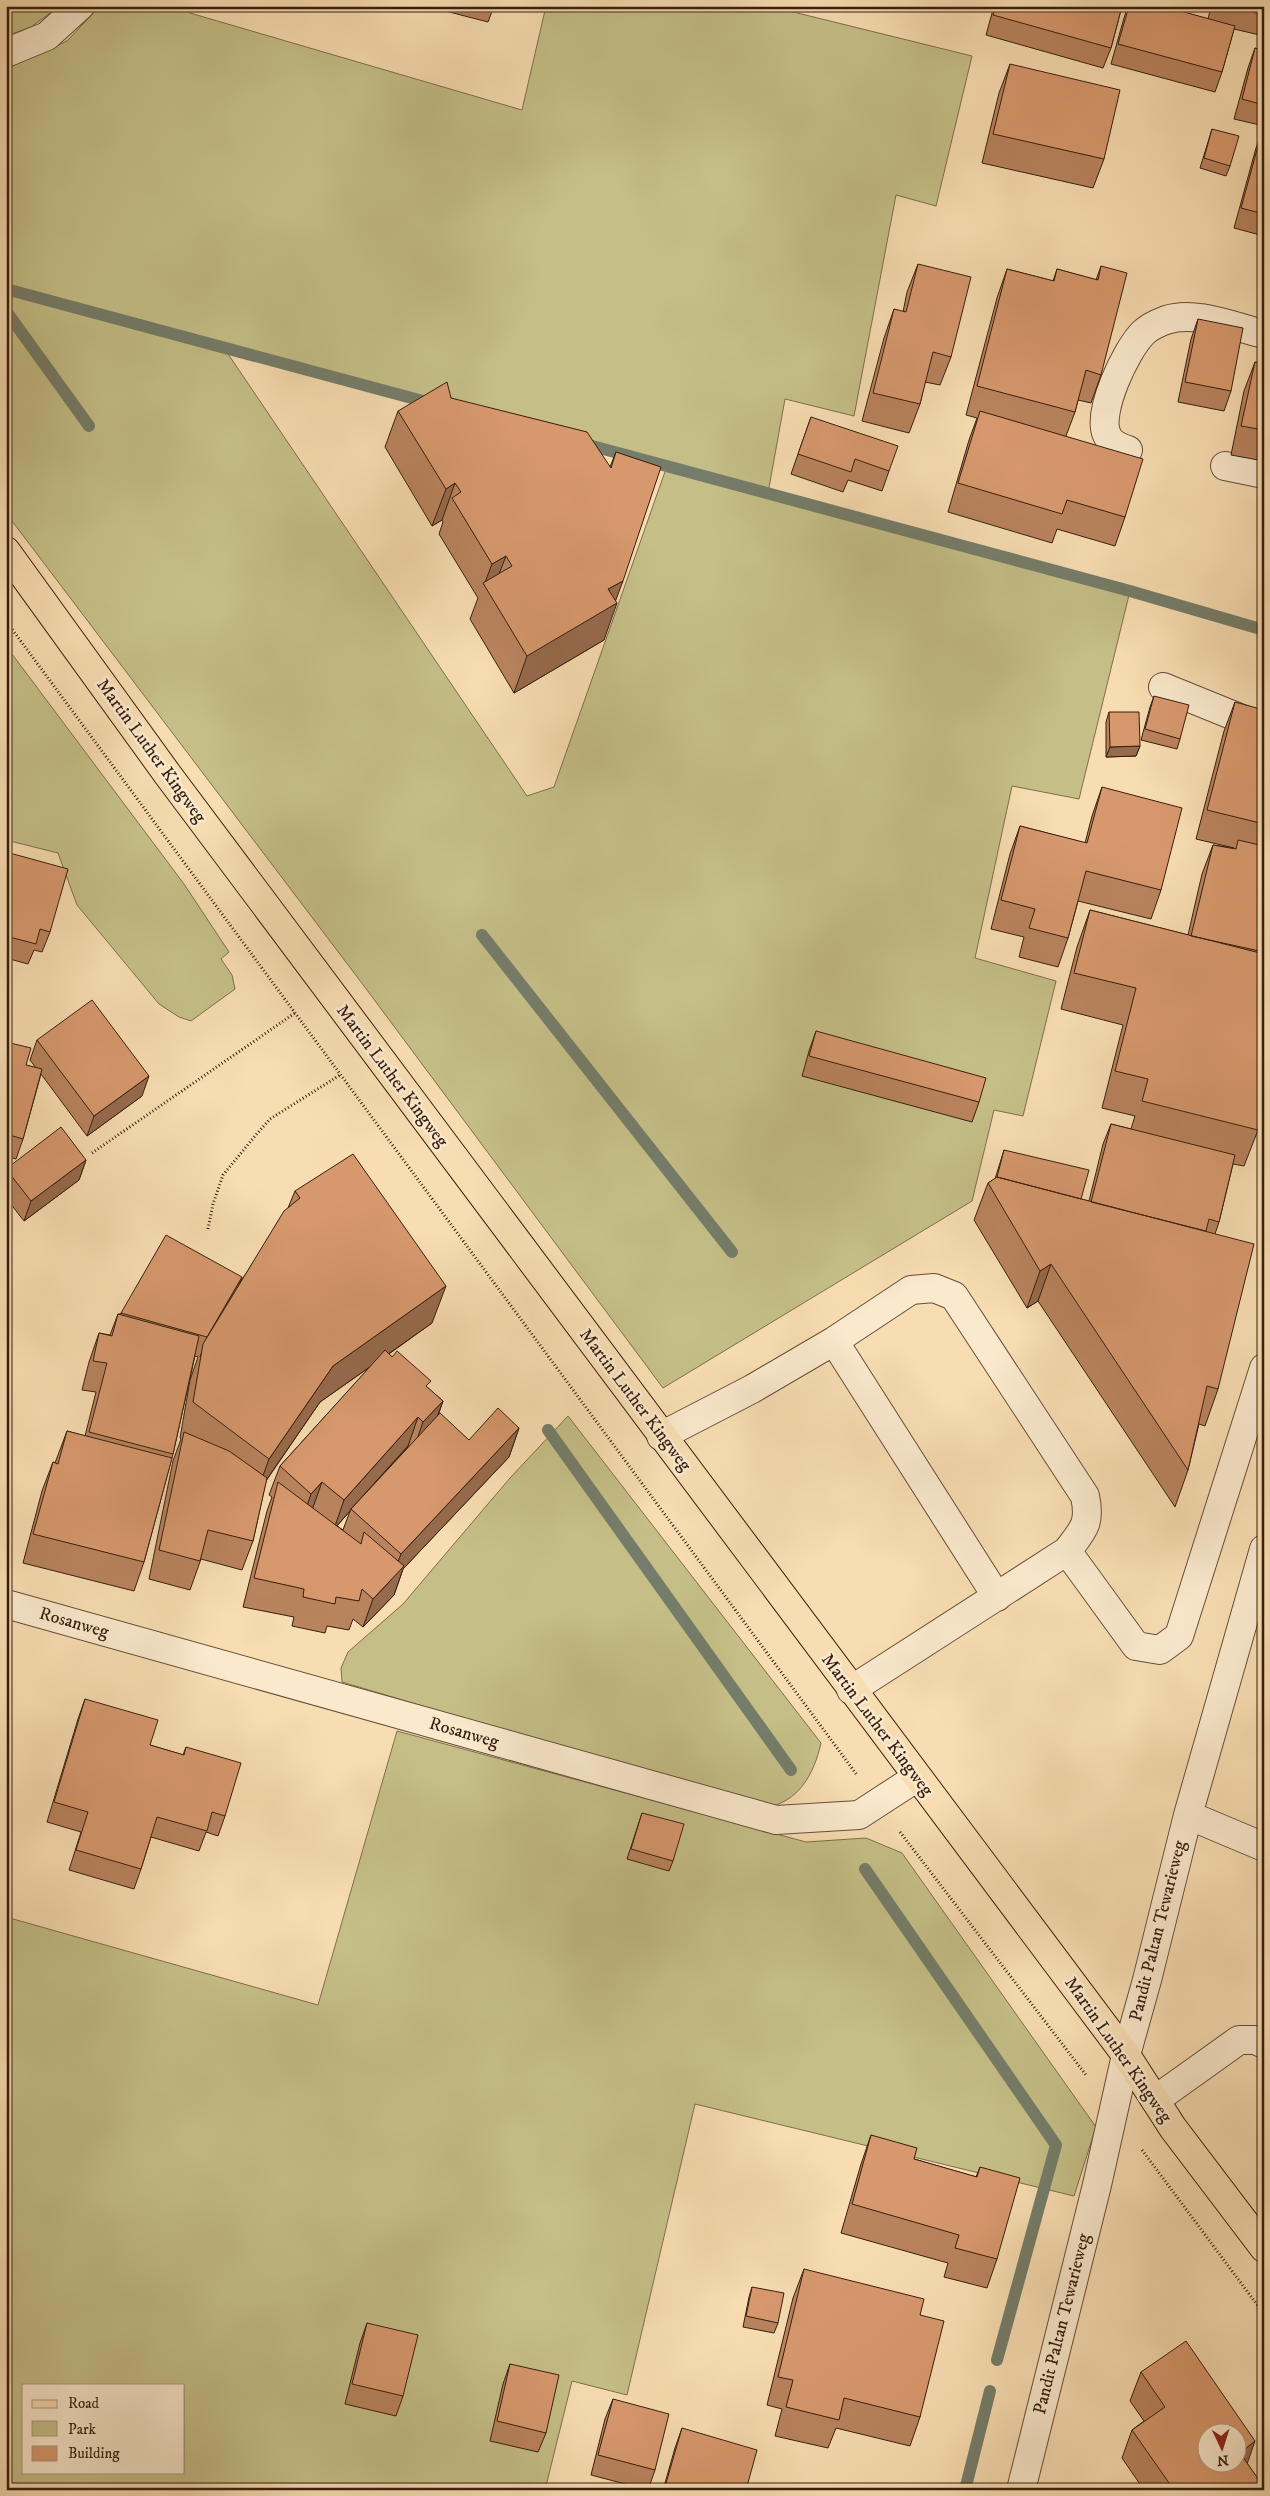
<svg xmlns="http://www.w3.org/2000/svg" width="1270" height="2496" font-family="'IM FELL DW Pica',serif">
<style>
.green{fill:#c5bf87;stroke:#7e6e4b;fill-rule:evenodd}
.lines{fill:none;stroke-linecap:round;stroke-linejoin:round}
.stream{stroke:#757d6a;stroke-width:12}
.minor-casing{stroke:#674e38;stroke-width:30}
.major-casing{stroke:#371e0f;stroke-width:30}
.path{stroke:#371e0f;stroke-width:3;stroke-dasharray:1 2.5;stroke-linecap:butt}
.minor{stroke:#fae9cd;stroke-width:28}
.major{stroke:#f8ddb2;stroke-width:28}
.wall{fill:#b9835e;stroke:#371e0f;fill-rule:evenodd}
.shaded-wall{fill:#966a4c;stroke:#371e0f}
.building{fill:#d7986d;stroke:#371e0f;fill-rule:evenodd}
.labels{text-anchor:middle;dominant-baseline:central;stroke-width:5;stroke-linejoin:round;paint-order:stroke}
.street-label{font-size:18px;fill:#371e0f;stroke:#fae9cd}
</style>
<rect width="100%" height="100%" fill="#f8ddb2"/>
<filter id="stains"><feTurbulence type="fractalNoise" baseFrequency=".004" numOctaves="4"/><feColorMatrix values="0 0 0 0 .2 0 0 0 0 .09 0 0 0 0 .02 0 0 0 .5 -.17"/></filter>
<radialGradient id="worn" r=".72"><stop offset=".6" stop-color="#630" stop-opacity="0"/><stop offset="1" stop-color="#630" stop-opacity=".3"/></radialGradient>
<path class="green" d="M6 6H60L31 27 6 36Z
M100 6H166L522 110 546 6H769L972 56 936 206 896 195 854 416 785 399 768 493 1130 591 1079 799 1012 786 975 958 1056 981 1023 1116 994 1110 972 1201 663 1388 364 986 6 513V69L67 41ZM224 348 667 466 554 787 527 796Z
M6 646 184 884 229 952 221 959 232 975 235 989 191 1021 179 1017 159 1004 77 905 58 853 6 840Z
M568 1416 821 1743C814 1774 799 1802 765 1808L342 1682 341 1668 348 1652 403 1604 510 1478Z
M397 1731 806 1842 866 1838 902 1853 1096 2127 1074 2196 695 2104 627 2395 572 2381 545 2490H6V1917L318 2005ZM24 2385H184V2472H24Z"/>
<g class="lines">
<path class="stream" d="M6 289 434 404
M6 311 89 426
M581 443 1130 591 1264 630
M482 935 732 1252
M548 1430 791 1770
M865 1869 1056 2145 997 2360
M965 2490 990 2391"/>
<defs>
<path id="minor" d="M6 53 47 36 80 6
M1128 450C1119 447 1111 444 1107 435 1096 413 1126 350 1143 333 1149 327 1158 323 1166 320 1196 310 1234 327 1264 334
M1225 466 1264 474
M1163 687 1264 728
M834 1341 997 1597
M661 1436 752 1389 834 1341 911 1290 934 1288 954 1296 1085 1496C1091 1524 1083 1530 1067 1551L851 1690
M1067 1551 1136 1646 1160 1650 1179 1636 1264 1368
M6 1604 776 1820 859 1815 916 1778
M1188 1815 1264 1847
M1155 2100 1239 2040H1255L1264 2044
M1021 2490 1097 2185 1126 2055 1147 1980 1188 1815 1264 1549"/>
<path id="major" d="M6 551 168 775 1126 2055 1173 2128 1264 2248"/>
</defs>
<use href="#minor" class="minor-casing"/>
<use href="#major" class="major-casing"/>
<path class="path" d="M6 621 857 1775
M92 1153 295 1013
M208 1229 213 1204 223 1175 255 1136 270 1119 340 1075
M900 1832 1086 2075
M1142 2150 1264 2314"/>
<use href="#minor" class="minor"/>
<use href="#major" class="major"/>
</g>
<path class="wall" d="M426 6H494L488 22Z
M994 6H1122L1111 48 1103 68 986 35Z
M1128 6H1162L1208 19 1211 6H1264V36L1234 29 1222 72 1215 92 1111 64 1124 18Z
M1255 48 1264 51V126L1234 119 1248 68Z
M1010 64 1104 159 1093 188 982 163 999 93Z
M1263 128H1264V236L1234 228 1256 148Z
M1212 129 1230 166 1226 176 1200 168Z
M918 264 951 357 940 385 925 382 920 404 909 433 862 421 884 338 894 309 903 312 907 292Z
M1101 266V375L1091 403 1078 400 1075 412 1066 436 1125 517 1115 546 1057 529 1052 543 948 512 969 440 977 418 966 415 997 298 1007 269 1053 281 1057 269 1096 280Z
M1198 319 1231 391 1224 411 1178 402 1191 339Z
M1255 362 1264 364V461L1231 455 1244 391Z
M451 398 610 467 616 452 615 601 604 640 514 693 470 619 478 598 439 534 443 522 442 520 432 526 385 447 398 411Z
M811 417 889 471 882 491 848 480 843 492 791 474Z
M1154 696 1180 739 1177 749 1141 740 1150 707Z
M1235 702 1262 746 1264 747V1118L1261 1117 1258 1130 1244 1166 1233 1164 1219 1222 1215 1234 1218 1389 1205 1426 1199 1424 1188 1470 1175 1507 1038 1301 1027 1308 974 1220 988 1183 995 1179 1004 1150 1081 1199 1089 1201 1103 1144 1111 1124 1131 1129 1135 1116 1102 1108 1123 1025 1061 1009 1077 947 1090 910 1188 935 1202 874 1213 845 1234 848 1196 839 1224 731Z
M1109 712 1140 746 1136 756 1106 757V722Z
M1102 787 1161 890 1151 919 1078 901 1068 938 1058 967 1019 957 1024 937 991 929 1010 854 1020 826 1085 843 1092 816Z
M6 852 50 932 42 952 34 950 28 964 6 958Z
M816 1031 979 1102 972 1122 802 1076 809 1051Z
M37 1040 142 1096 87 1136 41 1074 23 1139 16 1159 6 1156V1042L26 1065 36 1068 30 1060Z
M86 1160 79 1180 24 1221 6 1198V1169Z
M295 1191 432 1323 389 1354 443 1401 438 1416 469 1440 519 1428 509 1457 403 1569 394 1595 363 1627 353 1619 349 1630 327 1626 325 1633 292 1626 294 1617 243 1607 267 1511 272 1497 269 1495 280 1466 370 1367 320 1402 266 1481 253 1541 242 1570 201 1559 190 1590 149 1579 173 1461 181 1439 180 1438 190 1380 198 1357 195 1356 173 1454 144 1562 134 1591 23 1563 42 1491 53 1462 55 1463 67 1431 85 1436 96 1392 82 1390 89 1362 99 1333 110 1335 118 1314H120L121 1313 238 1286 288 1208ZM408 1446V1447L379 1478ZM350 1511 343 1530 337 1526Z
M85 1699 150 1745 183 1755 186 1747 225 1816 218 1836 206 1832 199 1851 151 1837 141 1869 134 1889 69 1870 81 1832 47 1822 78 1719Z
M642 1813 673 1861 669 1871 627 1859Z
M871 2135 914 2159 976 2177 980 2167 997 2259 987 2288 944 2277 948 2263 841 2233 861 2164Z
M804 2269 920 2315V2417L910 2446 836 2428 828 2448 775 2436 782 2409 767 2405 793 2298Z
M752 2287 778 2323 774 2333 743 2327 749 2297Z
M367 2323 403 2396 396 2416 345 2404 360 2343Z
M510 2364 546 2433 538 2452 490 2441 503 2384Z
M1141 2372 1247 2463 1261 2483 1264 2490H1144L1122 2458 1132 2430 1144 2421 1130 2401Z
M613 2399 655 2470 648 2490 591 2475 605 2419Z
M682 2428 746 2490H663L675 2448Z"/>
<path class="shaded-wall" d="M455 483 442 520 432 526 446 489Z
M506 556 492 592 484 585 492 564Z
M623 581 614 605 617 603 604 640 514 693 527 656 608 589Z
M1140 746 1136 756 1106 757 1110 747Z
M149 1076 142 1096 87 1136 94 1116Z
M86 1160 79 1180 24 1221 31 1201Z
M1051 1264 1038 1301 1027 1308 1040 1271Z
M242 1277 235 1297 200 1357 207 1337Z
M446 1286 432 1323 320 1402 256 1495 269 1459 333 1366Z
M443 1401 432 1430 413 1451 423 1422Z
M418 1417 408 1446 351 1509 350 1511 334 1529 344 1500Z
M519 1428 509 1457 403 1569 394 1595 363 1627 373 1599 391 1580 401 1554Z
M322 1482 312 1510 301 1523 311 1494Z
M1255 2441 1245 2470 1240 2453Z"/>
<path class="building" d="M996 6H1122L1111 48 993 15Z
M1129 6H1162L1235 26 1222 72 1118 44Z
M1228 6H1264V15Z
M1255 48 1264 51V105L1242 99Z
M1010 64 1120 90 1104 159 993 134Z
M1263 128H1264V214L1241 208Z
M1212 129 1239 136 1230 166 1204 158Z
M918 264 971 277 951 357 933 352 920 404 873 393 894 309 906 312Z
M1101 266 1127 273 1101 375 1086 370 1075 412 977 386 1007 269 1054 281 1057 269 1098 280Z
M1198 319 1243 328 1231 391 1185 382Z
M1255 362 1264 364V430L1241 426Z
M447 382 451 398 587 432 611 468 616 452 661 467 623 581 608 589 617 603 527 656 483 583 512 566 506 556 492 564 452 498 461 492 455 483 446 489 398 411Z
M980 411 1143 459 1125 517 1067 500 1062 514 958 483Z
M811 417 898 446 889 471 855 459 851 472 798 454Z
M1154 696 1189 705 1180 739 1145 729Z
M1235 702 1264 710V741L1262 746 1264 747V824L1207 810Z
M1109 712H1139L1140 746 1110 747Z
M1102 787 1182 808 1161 890 1086 871 1068 938 1029 928 1035 909 1001 900 1020 826 1087 843Z
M1238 840 1264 846V952L1191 936 1213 845 1236 849Z
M6 852 68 869 50 932 40 929 36 944 6 936Z
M1090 910 1264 954V1106L1258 1130 1142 1101 1148 1079 1115 1071 1136 988 1074 973Z
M92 1000 149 1076 94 1116 37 1040Z
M816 1031 986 1078 979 1102 809 1056Z
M6 1042 31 1048 26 1065 42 1069 23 1139 6 1134Z
M1111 1124 1235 1155 1219 1222 1209 1219 1206 1231 1091 1202Z
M61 1127 86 1160 31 1201 6 1169Z
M1004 1150 1089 1170 1081 1199 997 1177Z
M353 1154 446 1286 333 1366 269 1459 193 1402 203 1344 284 1211 300 1198 295 1191Z
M997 1177 1254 1244 1218 1389 1207 1386 1188 1470 1051 1264 1040 1271 988 1183Z
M166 1235 242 1277 207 1337 121 1313Z
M118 1314 199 1336 173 1454 89 1432 107 1363 93 1361 99 1333 112 1336Z
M385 1350 392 1357 397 1351 431 1381 426 1386 443 1401 423 1422 418 1417 344 1500 322 1482 311 1494 280 1466Z
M498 1408 519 1428 401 1554 351 1509 440 1413 469 1440Z
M67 1431 172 1458 144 1562 33 1534 53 1462 58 1464Z
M184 1432 229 1451 267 1478 253 1541 208 1530 200 1561 159 1550Z
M278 1482 361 1544 364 1532 404 1566 373 1599 362 1589 359 1601 336 1597 335 1604 303 1597 304 1589 254 1578Z
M85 1699 158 1720 150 1745 184 1755 186 1747 241 1763 225 1816 212 1812 207 1831 157 1817 141 1869 76 1850 88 1812 54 1802Z
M642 1813 684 1824 673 1861 631 1849Z
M871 2135 917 2148 914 2159 977 2177 980 2167 1020 2178 997 2259 955 2248 959 2235 852 2204Z
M804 2269 924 2299 920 2315 944 2321 920 2417 844 2398 839 2420 786 2407 793 2380 778 2377Z
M752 2287 784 2293 778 2323 746 2316Z
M367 2323 418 2335 403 2396 352 2384Z
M1186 2341 1255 2441 1240 2453 1261 2483 1264 2481V2490H1174L1132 2430 1165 2407 1141 2372ZM1208 2434H1238V2464H1208Z
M510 2364 559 2375 546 2433 497 2421Z
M613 2399 669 2414 655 2470 598 2455Z
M682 2428 757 2450 746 2490H664Z"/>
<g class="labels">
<g class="street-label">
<text transform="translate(151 751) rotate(54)">Martin Luther Kingweg</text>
<text transform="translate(392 1076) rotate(53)">Martin Luther Kingweg</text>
<text transform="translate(635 1400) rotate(53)">Martin Luther Kingweg</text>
<text transform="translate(74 1623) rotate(16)">Rosanweg</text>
<text transform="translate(877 1725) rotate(53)">Martin Luther Kingweg</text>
<text transform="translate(464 1733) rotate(16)">Rosanweg</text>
<text transform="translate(1158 1931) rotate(-76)">Pandit Paltan Tewarieweg</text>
<text transform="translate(1118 2050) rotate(55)">Martin Luther Kingweg</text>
<text transform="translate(1062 2324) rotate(-76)">Pandit Paltan Tewarieweg</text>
</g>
</g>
<rect width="1270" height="2496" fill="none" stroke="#f8ddb2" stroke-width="25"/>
<rect x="8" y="8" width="1255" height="2481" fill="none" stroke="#371e0f" stroke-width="2.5"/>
<rect x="12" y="12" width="1245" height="2471" fill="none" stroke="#371e0f"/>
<rect x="22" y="2384" width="162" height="90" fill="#fae9cd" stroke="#ac9881"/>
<rect x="32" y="2400" width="25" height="8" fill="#f8ddb2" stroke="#ac9881"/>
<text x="68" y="2408" font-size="15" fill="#371e0f">Road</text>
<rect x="32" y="2421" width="25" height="15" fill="#c5bf87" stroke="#ac9881"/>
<text x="68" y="2434" font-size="15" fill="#371e0f">Park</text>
<rect x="32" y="2446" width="25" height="15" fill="#d7986d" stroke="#ac9881"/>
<text x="68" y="2458" font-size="15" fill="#371e0f">Building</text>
<g transform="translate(1222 2448) rotate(176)"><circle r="24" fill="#fae9cd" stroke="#ac9881"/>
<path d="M0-4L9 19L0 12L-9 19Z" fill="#8f2418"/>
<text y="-8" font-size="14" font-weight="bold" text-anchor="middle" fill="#371e0f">N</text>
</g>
<rect width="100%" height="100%" filter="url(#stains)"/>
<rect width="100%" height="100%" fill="url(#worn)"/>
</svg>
